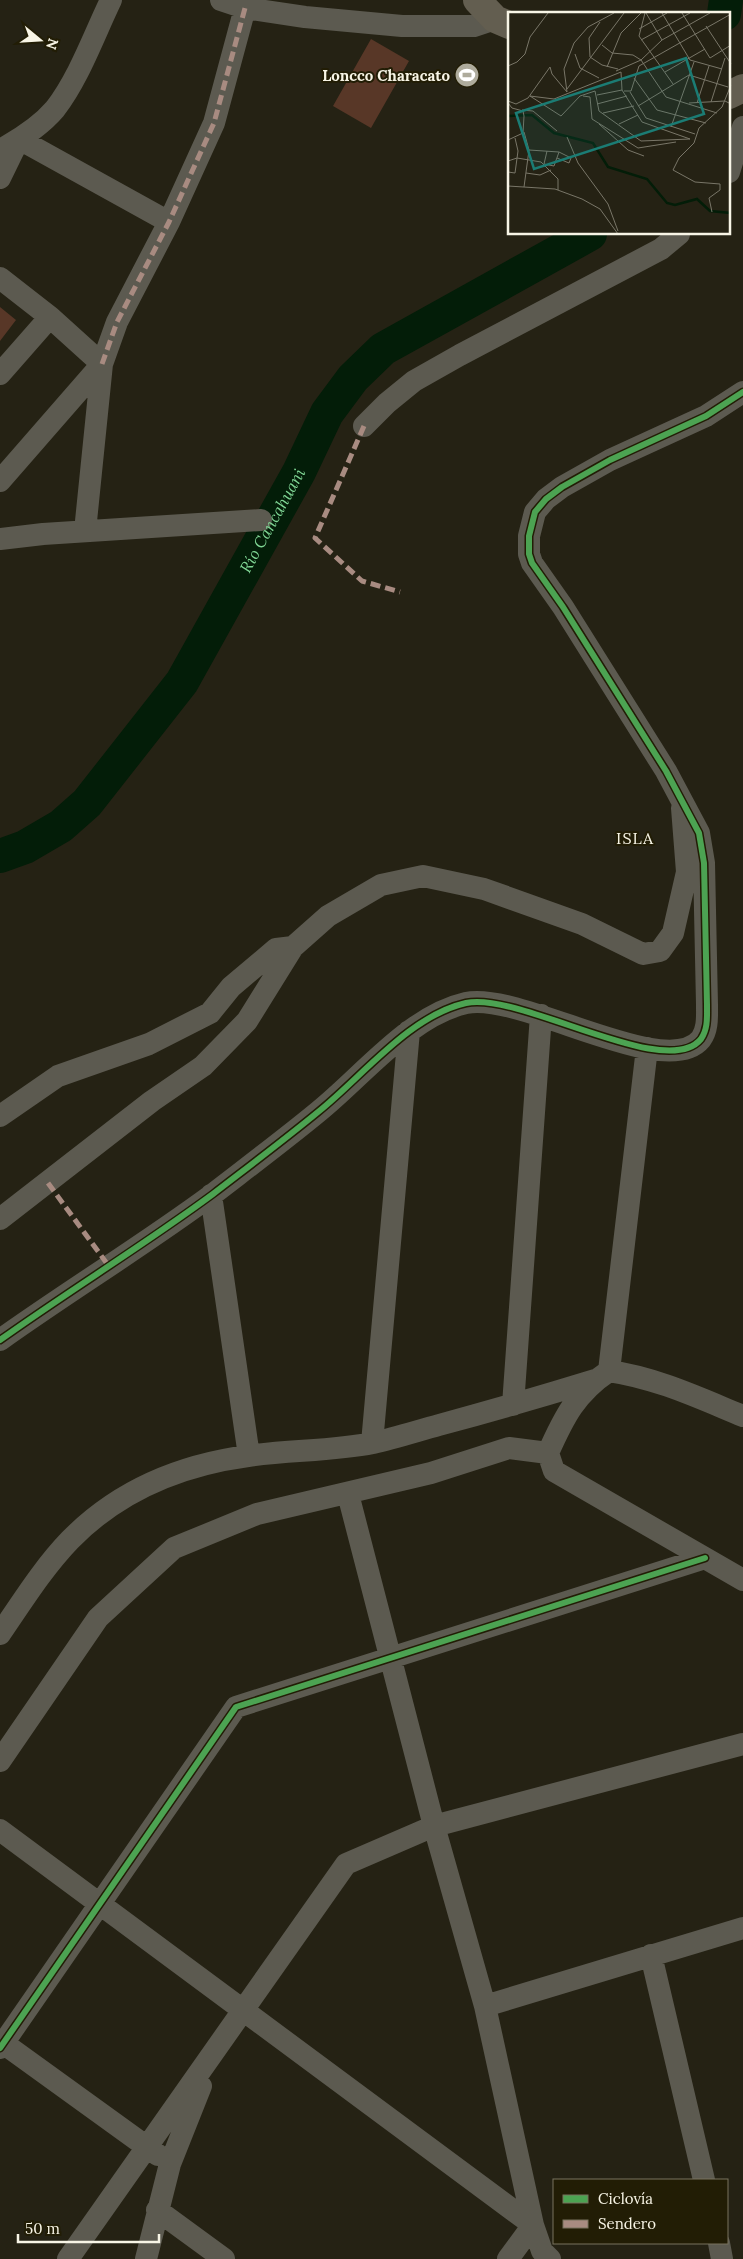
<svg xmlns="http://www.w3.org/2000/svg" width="743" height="2259" font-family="Lora,serif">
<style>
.green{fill:#583727}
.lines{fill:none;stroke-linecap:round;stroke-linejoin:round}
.river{stroke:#031d08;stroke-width:34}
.minor{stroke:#5c5a50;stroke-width:22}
.major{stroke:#635e50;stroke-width:28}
.quiet{stroke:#a88b81;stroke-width:5;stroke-dasharray:10 5;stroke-linecap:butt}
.cycleway-casing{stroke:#221d05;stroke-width:9}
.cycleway{stroke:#4ca352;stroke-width:6}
.labels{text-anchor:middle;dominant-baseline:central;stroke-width:4;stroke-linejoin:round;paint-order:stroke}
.poi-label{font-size:15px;font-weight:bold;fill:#f8f5e6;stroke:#221d05;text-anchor:end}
.water-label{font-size:16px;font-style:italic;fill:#7fd594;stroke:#221d05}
.neighbourhood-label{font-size:16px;letter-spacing:1px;fill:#f8f5e6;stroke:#221d05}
.inset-river{fill:none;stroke:#031d08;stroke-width:2.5}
.inset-road{fill:none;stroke:#797668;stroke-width:1}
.view{fill:#1b7c74;fill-opacity:0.15;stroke:#1b7c74;stroke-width:2.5}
.inset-edge{fill:none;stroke:#f8f5e6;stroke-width:2.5}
</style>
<rect width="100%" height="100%" fill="#252214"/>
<path class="green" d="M371 39 409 61 371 128 333 106Z
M0 307 16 320 0 341Z"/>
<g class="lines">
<g class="river">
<path d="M724 14 726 0"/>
<path id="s1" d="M0 856 25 847 61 826 87 803 182 682 299 472 327 413 353 378 383 349 590 234"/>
</g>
<path class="minor" d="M221 0 245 8 305 17 402 26H474L495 19
M7 146C23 137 43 123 55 109 79 78 94 35 111 0
M729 172 743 127
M0 178 19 139 169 222
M0 278 50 317 102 364
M0 374 50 317
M364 426 387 403 414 381 460 355 661 249 679 234
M0 481 102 364
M85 531 102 364 117 322 169 222 214 123 245 8
M0 539 43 534 261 520
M0 1116 58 1076 149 1044 210 1013 231 987 276 949 293 947
M211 1195 249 1456
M0 1219 152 1101 203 1066 247 1021 293 947 328 916 381 885 423 876 484 889 582 924 643 954 660 951 673 933 687 872 682 808
M0 1340C70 1290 144 1245 213 1194 248 1167 284 1140 318 1112 363 1076 409 1016 466 1003 520 991 666 1082 701 1039 708 1029 707 1017 707 1005L704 863 699 833 666 771 563 607 532 563 529 554V536L535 512 546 499 562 487 610 460 706 416 743 392
M609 1371 647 1048
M513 1405 541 1015
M743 1416C699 1398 657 1378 609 1371 576 1393 564 1417 548 1453L554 1471 743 1580
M372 1443 409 1031
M348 1494 434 1826 485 2006 533 2225 542 2251 550 2259
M0 1634C22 1602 43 1568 70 1540 119 1490 181 1465 248 1456 289 1450 333 1451 373 1443 395 1438 417 1431 439 1425 491 1411 543 1396 595 1380
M0 1761 98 1618 174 1548 257 1514 431 1473 509 1448 548 1453
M0 1830 533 2225
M651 1955 704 2180
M485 2006 743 1928
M3 2043 158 2155
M0 2048 236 1707 705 1558
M157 2210 224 2259
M719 2243 722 2259
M68 2259 346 1864 434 1826 743 1744
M146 2259 170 2164 201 2086
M508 2259 533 2225"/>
<path class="major" d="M477 0 495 19 509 25
M729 95 743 88"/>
<path class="quiet" d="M102 364 117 322 169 222 214 123 245 8
M364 426 315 538 362 581 400 592
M48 1183 108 1265"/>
<defs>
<path id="cycleway" d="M0 1340C70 1290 144 1245 213 1194 248 1167 284 1140 318 1112 363 1076 409 1016 466 1003 520 991 666 1082 701 1039 708 1029 707 1017 707 1005L704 863 699 833 666 771 563 607 532 563 529 554V536L535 512 546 499 562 487 610 460 706 416 743 392
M0 2048 236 1707 705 1558"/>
</defs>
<use href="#cycleway" class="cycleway-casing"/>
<use href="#cycleway" class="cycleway"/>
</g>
<defs>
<symbol id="stadium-disc" viewBox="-11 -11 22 22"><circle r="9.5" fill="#aeab9c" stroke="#221d05"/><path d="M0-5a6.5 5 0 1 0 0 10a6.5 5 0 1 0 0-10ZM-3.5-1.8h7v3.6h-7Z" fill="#fff"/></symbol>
</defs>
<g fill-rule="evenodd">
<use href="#stadium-disc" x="453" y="61" width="28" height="28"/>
</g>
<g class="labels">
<g class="poi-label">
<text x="450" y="75">Loncco Characato</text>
</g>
<g class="water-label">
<text stroke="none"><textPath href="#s1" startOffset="442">Río Cancahuani</textPath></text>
</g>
<g class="neighbourhood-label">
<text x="635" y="838">ISLA</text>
</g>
</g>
<g transform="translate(508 12)">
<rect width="222" height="222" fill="#252214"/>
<path class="inset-river" d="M0 104 24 103 46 121 85 131 100 155 139 167 159 191 167 193 189 187 202 199 223 201"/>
<path class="inset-road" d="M137 1 131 24 165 72M138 1 154 28M154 1 182 48 214 57M174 1 202 46 223 33M92 10 81 26 82 45 94 53 110 57M198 14 223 52M131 17 159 1M133 28 182 1M94 33 104 41 125 43 133 48 158 85 209 101M67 42 72 56 91 66M0 54 9 50 17 42 22 25 40 1M99 55 113 21 133 1M108 59 133 48 154 28 202 1M113 60 114 78 134 110 182 127 133 129 91 99 87 79 72 84 53 104 22 84 46 87ZM157 60 197 37M126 66 149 98 198 111M59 77 116 1M116 79H123L131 54 223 2M59 80 56 57 66 31 80 15 106 1M122 80 138 106 187 122M89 83 114 78M75 84 82 85 84 107 130 136 168 130M0 89 8 92 20 86 42 55 44 62 59 80M203 90 217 46M0 91 4 96 15 99 16 104 15 121 0 128M181 91 217 89 223 92M189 91 201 54M89 92 119 84M130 94 181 63 220 75M14 98 25 99 49 119M95 101 126 94M91 112 120 138 136 144M111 112 130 103M163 115 186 50M59 125 70 151 100 192 110 219M21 138 51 140 63 146 61 151 49 146M39 139 36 152 46 154 51 140M0 149 9 146 33 150 50 167V178M0 160 7 161 10 139 7 126M18 161 32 163 43 158M0 174 47 177 74 187 92 197 110 222M16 175 21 138 16 120M204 200 201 186 212 178V172L187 170 165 158 171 146 186 131 191 116 214 95 223 73"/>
<path class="view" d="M178 46 196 102 26 157 8 101Z"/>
<rect width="222" height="222" class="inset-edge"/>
</g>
<rect x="553" y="2179" width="175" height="65" fill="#221d05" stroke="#78735f"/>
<rect x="563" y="2195" width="25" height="8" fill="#4ca352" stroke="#78735f"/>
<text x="598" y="2204" font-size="15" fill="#f8f5e6">Ciclovía</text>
<rect x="563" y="2220" width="25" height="8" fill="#a88b81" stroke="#78735f"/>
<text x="598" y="2229" font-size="15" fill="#f8f5e6">Sendero</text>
<g transform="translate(40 40) rotate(108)" stroke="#221d05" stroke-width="4" paint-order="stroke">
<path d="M0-4L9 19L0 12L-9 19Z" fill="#f8f5e6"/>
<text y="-8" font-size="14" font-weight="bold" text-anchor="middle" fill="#f8f5e6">N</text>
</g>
<path d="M18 2234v8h141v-8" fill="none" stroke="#f8f5e6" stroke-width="2.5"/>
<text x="25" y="2234" font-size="15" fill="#f8f5e6" stroke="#221d05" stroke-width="4" paint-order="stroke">50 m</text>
</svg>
